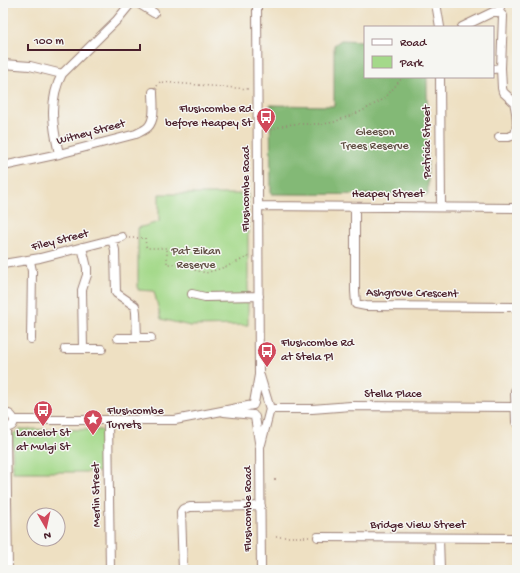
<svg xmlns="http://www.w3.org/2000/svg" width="520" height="573" font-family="'Gochi Hand',sans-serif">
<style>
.green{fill:#a4d98a;stroke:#777c5a}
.forest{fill:#83b976;stroke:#666c50}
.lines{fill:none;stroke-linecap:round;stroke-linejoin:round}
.minor-casing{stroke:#9c8076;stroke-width:10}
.path{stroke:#9c8076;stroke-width:1.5;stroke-dasharray:1 3;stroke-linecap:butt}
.minor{stroke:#fff;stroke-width:8}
.labels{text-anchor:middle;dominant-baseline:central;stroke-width:3;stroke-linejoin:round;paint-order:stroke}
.poi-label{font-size:12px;fill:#4a1f2b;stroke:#f6f6f2;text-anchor:start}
.street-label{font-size:12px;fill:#4a1f2b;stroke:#f6f6f2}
.park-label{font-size:12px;fill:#604e43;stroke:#f6f6f2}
</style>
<rect width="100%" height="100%" fill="#f6f6f2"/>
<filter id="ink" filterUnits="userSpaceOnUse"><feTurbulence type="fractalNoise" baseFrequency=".025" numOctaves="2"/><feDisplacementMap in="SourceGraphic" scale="8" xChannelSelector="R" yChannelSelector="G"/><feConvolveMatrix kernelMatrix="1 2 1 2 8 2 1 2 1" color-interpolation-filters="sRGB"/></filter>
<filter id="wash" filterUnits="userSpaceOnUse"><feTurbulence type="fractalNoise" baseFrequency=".012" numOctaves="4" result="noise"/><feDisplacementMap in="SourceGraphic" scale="16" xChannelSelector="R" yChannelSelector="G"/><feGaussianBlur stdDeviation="0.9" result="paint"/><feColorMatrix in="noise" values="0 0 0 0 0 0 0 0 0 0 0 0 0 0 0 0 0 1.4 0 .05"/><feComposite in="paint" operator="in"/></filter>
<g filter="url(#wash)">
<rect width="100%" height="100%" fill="#eee0c2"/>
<path class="green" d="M159 194H248V325L190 326 161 319 154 291 138 290V228L159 222Z
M20 429 101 430 103 432 104 472H13L12 434 15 433Z"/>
<path class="forest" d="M341 40 365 41V77H427L428 195 271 194 270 105 334 106V45Z"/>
</g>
<g filter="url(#ink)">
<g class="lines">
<defs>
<path id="minor" d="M138 3 154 13
M436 3 440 27
M462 27 493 12H499
M3 64 30 66 62 74
M501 68 503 16 499 12 501 3
M493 69 501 68 502 88 503 92 514 102C516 111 519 125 515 134L509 137H499
M440 77 441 207
M59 154C53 127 48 101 62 74L117 20 131 3
M3 165H8L59 154 136 134C140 132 145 130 148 127 156 119 153 102 153 92
M259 206 517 208
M355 207V291L356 304 366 306 517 307
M112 239 115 250 116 293 135 306 136 312 137 338
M82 247 87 268V275L82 290 83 349
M30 261 32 271 31 339
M3 264 40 258 122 237
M192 294 205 297 259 296
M118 338H151
M65 349H102
M260 376 270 409 261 444
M515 391 516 422
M254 403 259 375 257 3
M270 409H312L351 406 515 407
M224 412 253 415
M3 415 9 414C18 419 13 431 3 426
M255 417 260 448 261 570
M14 420H175L253 405
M108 420 110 570
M6 428 8 570
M318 537 517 538
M439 538 440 570
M183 570 181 512 183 509 190 507 261 506"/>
</defs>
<use href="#minor" class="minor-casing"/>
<path class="path" d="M157 86 160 82 249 89
M267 131 282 126 293 124H324L334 122 362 111 384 99 403 77
M129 238H145L146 246 147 248H167V264H186L195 270 206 273 228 266 250 256
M275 480V477
M276 537H310"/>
<use href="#minor" class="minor"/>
</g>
</g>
<defs>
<symbol id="bus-pin" viewBox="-11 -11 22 30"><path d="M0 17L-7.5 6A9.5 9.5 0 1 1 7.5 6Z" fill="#d1495b" stroke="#f6f6f2"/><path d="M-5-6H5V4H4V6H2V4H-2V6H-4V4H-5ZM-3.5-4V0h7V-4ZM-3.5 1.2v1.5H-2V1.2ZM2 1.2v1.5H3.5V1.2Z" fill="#fff"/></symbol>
<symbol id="sight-pin" viewBox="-11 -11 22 30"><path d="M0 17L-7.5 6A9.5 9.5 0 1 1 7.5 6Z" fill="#d1495b" stroke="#f6f6f2"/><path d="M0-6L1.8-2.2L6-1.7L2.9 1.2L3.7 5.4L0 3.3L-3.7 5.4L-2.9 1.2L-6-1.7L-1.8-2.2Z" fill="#fff"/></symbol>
</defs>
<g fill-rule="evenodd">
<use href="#bus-pin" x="255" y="106" width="22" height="30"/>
<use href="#bus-pin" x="256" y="340" width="22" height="30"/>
<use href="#bus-pin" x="32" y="399" width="22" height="30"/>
<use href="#sight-pin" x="82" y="408" width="22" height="30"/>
</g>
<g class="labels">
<g class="poi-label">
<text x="252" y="110" text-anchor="end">Flushcombe Rd<tspan x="252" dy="14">before Heapey St</tspan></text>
<text x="281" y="344">Flushcombe Rd<tspan x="281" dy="14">at Stela Pl</tspan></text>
<text x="107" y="412">Flushcombe<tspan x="107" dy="14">Turrets</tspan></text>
<text x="43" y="434" text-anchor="middle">Lancelot St<tspan x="43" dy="14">at Mulgi St</tspan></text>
</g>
<g class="street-label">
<text transform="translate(91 133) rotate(-15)">Witney Street</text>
<text transform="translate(428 142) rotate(-90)">Patricia Street</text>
<text transform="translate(247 189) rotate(-90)">Flushcombe Road</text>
<text x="388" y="195">Heapey Street</text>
<text transform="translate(60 241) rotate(-14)">Filey Street</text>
<text transform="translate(412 294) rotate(1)">Ashgrove Crescent</text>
<text x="393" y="395">Stella Place</text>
<text transform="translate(97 495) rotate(-91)">Merlin Street</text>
<text transform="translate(249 509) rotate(-90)">Flushcombe Road</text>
<text x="418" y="526">Bridge View Street</text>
</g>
<g class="park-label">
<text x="375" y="133">Gleeson<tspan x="375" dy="14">Trees Reserve</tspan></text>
<text x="196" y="252">Pat Zikan<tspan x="196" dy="14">Reserve</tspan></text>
</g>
</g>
<rect width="520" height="573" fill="none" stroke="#f6f6f2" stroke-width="16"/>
<rect x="364" y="26" width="130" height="52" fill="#f6f6f2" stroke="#b1a0a2"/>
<rect x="372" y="39" width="20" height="6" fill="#ffffff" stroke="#b1a0a2"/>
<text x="400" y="46" font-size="12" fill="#4a1f2b">Road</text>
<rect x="372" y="56" width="20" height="12" fill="#a4d98a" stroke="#b1a0a2"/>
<text x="400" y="66" font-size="12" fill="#4a1f2b">Park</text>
<g transform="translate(46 527) rotate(171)"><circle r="19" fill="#f6f6f2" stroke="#b1a0a2"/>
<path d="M0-3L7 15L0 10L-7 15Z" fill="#d1495b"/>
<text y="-6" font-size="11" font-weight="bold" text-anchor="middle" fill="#4a1f2b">N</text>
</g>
<path d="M28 44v6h112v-6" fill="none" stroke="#4a1f2b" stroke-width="2"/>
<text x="34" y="44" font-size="12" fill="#4a1f2b" stroke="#f6f6f2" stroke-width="3" paint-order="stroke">100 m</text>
</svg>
